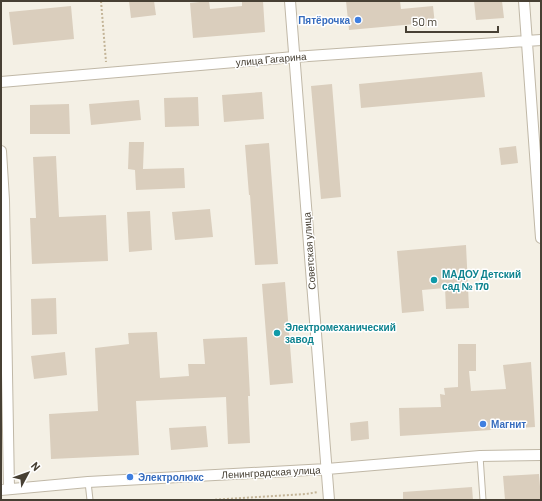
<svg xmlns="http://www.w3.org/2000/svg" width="542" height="501" font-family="Barlow,sans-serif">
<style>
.building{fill:#dacebd}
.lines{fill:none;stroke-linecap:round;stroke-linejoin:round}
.lane-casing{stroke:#c0b8a7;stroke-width:7}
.street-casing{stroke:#c0b8a7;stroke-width:12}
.path{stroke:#c3b497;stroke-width:2;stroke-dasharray:2 2;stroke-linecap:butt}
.lane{stroke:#fff;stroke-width:5}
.street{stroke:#fff;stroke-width:10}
.shop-dot{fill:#3f7fe0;stroke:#fff;stroke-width:1.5}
.culture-dot{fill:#0f9aa8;stroke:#fff;stroke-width:1.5}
.labels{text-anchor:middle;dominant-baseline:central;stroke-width:3;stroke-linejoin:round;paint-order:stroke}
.shop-label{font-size:10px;font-weight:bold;fill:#366cbe;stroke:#fff;text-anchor:start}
.street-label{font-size:10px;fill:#474034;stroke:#fff}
.culture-label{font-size:10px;font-weight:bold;fill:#0d838f;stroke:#fff;text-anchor:start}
</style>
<rect width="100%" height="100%" fill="#f4f0e5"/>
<path class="building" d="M129 1H154L156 15 131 18Z
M209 1 210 9 242 6V1H263L265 32 193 38 190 3Z
M346 1H400L401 9 433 6 435 25 415 27V24L349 30Z
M474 1H502L504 18 476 20Z
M71 6 74 39 13 45 9 12Z
M482 72 485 97 361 108 359 84Z
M332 84 341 197 321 199 311 86Z
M262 92 264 119 224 122 222 95Z
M198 97 199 126 165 127 164 98Z
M139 100 141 120 91 125 89 104Z
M69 104 70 134H30V105Z
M129 142H144L143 169 184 168 185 188 136 190 135 170 128 169Z
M269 143 278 264 255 265 250 195H249L245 145Z
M516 146 518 163 501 165 499 148Z
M56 156 59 217 106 215 108 261 32 264 30 218H36L33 157Z
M210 209 213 237 175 240 172 212Z
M150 211 152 250 129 252 127 212Z
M466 245 469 308 446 309 445 288 422 290 424 311 402 313 397 251Z
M285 282 293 383 270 385 262 284Z
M56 298 57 334 32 335 31 299Z
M157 332 160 378 189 376 188 364H205L203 339 247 337 250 396H248L250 443 228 444 226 397 136 401 139 455 51 459 49 414 98 411 95 348 129 344 128 333Z
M458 344H476V371H469L471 391 506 389 503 365 531 362 535 427 400 436 399 408 441 407 440 394 445 395 444 388 458 387Z
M65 352 67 375 34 379 31 356Z
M368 421 369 439 351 441 350 423Z
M206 426 208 447 171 450 169 428Z
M539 474 541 499 505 500 503 476Z
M472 487 473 500H403V492Z"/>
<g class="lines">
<defs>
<path id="lane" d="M480 456 483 500
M88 482 90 500"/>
<path id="street" d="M290 1 329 500
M524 1 541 238
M1 82 294 57 541 40
M1 151 4 200 9 489
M1 490 88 482 327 469 480 456 541 455"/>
</defs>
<use href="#lane" class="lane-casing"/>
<use href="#street" class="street-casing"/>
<path class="path" d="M101 1 106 62
M211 500 306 494 318 492"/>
<use href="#lane" class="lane"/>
<use href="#street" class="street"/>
</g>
<g class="shop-dot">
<circle cx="358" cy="20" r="4"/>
<circle cx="483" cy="424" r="4"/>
<circle cx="130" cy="477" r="4"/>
</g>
<g class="culture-dot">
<circle cx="434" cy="280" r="4"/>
<circle cx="277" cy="333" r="4"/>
</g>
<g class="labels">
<g class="shop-label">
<text x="350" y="20" text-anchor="end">Пятёрочка</text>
<text x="491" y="424">Магнит</text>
<text x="138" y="477">Электролюкс</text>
</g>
<g class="street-label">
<text transform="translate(271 59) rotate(-5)">улица Гагарина</text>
<text transform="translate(309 251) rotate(-94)">Советская улица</text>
<text transform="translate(271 472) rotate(-3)">Ленинградская улица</text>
</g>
<g class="culture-label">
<text x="442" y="274">МАДОУ Детский<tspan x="442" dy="12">сад № 170</tspan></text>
<text x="285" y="327">Электромеханический<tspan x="285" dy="12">завод</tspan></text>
</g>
</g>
<rect width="542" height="501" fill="none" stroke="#474034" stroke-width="4"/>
<g transform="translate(28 473) rotate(49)" stroke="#ffffff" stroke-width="3" paint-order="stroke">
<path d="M0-3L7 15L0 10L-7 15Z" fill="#474034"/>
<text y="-6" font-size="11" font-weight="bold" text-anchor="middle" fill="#474034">N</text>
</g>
<path d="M406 26v6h92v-6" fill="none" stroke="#474034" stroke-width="2"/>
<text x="412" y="26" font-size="12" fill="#474034" stroke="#ffffff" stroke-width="3" paint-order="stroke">50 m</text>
</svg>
